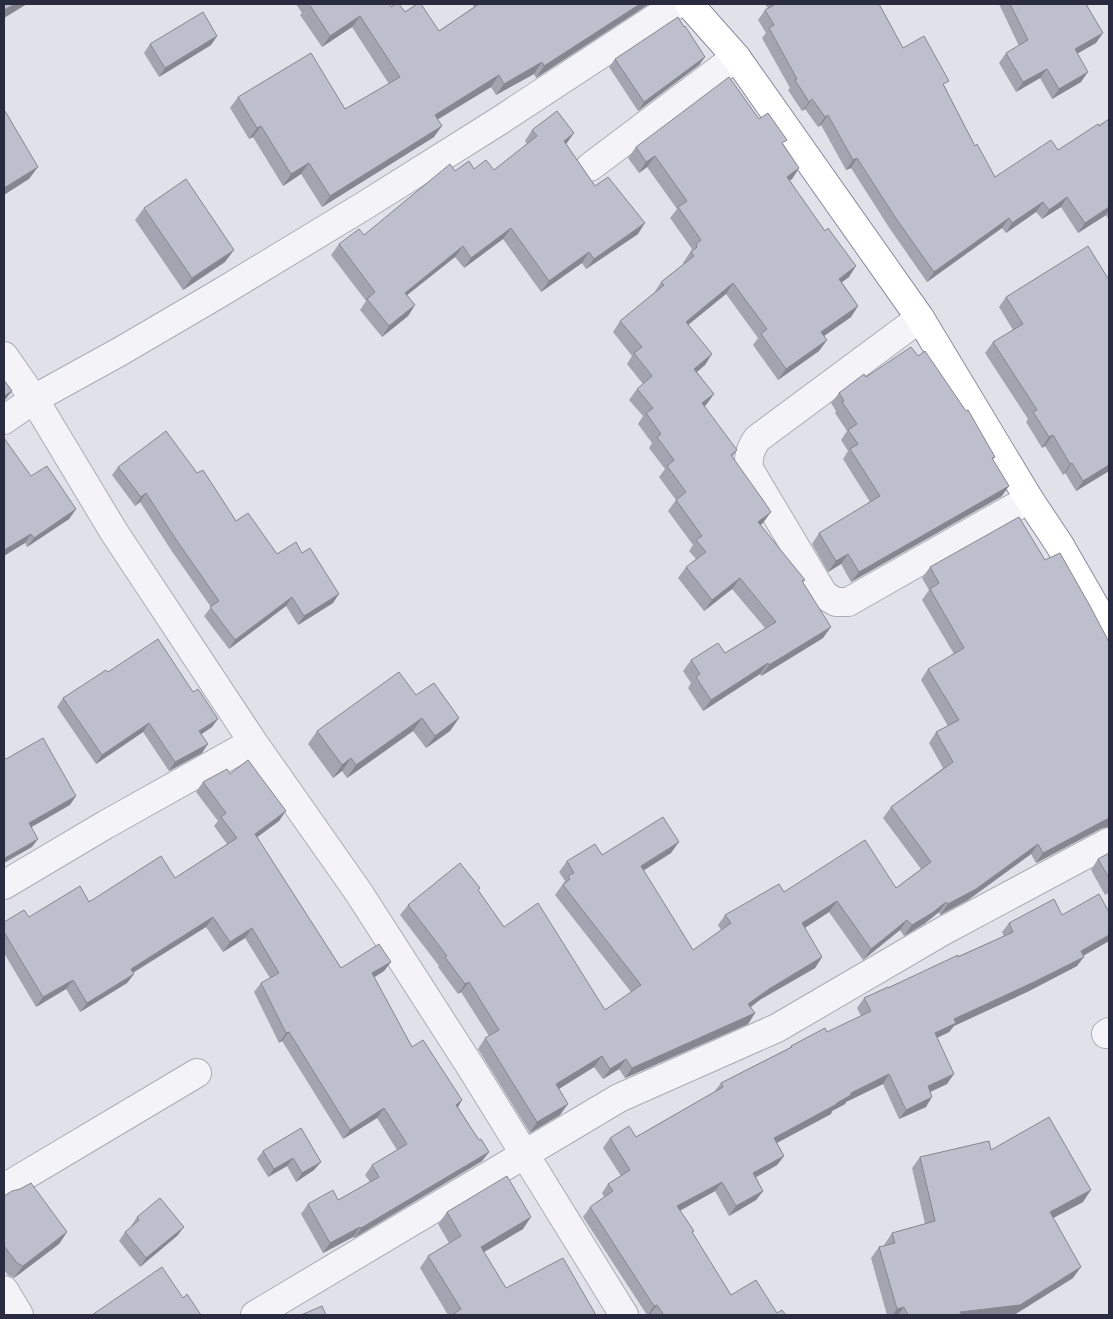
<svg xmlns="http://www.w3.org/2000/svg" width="1113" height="1319" font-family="'Alegreya Sans',sans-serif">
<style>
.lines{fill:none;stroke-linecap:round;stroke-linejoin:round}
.minor-casing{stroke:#aaabb7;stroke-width:30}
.highway-casing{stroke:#898ba0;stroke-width:30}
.minor{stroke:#f4f4f8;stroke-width:28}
.highway{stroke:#fff;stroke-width:28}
.wall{fill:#a3a4af}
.shaded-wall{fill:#85868f}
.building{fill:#bebfcc;stroke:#85868f}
</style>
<rect width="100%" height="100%" fill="#e1e2e9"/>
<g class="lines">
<defs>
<path id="minor" d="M590 167 736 57
M920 318 757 439C750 449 748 457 749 469L824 595 836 602H848L1029 499
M4 356 34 399 114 532 253 742 359 893 472 1069 624 1315
M4 420 34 399 121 351 220 293 367 204 499 121 677 4
M4 885 105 825 253 742
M1106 1034 1109 1032
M4 1188 197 1073
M4 1290 19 1315
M255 1315 619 1098 777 1028 943 931 1109 842"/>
<path id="highway" d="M689 4 736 57 920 318 1029 499 1059 544 1109 631"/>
</defs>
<use href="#minor" class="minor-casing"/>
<use href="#highway" class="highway-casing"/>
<use href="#minor" class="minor"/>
<use href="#highway" class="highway"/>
</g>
<path class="wall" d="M296 4H389L391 7 405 12 439 31 474 7 472 4H649L536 78 534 74 496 95 491 87 438 119 434 137 322 207 301 174 283 186 253 137 249 139 230 108 238 97 345 109 389 84 352 27 322 47 300 15 302 13Z
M765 4H879L903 48 945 87 975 146 995 177 1058 150 1109 119V220L1106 215 1078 233 1061 207 1042 219 1036 212 1006 233 1002 228 927 282 890 229 851 168 846 170 821 125 818 127 805 109 802 111 788 90 790 88 762 38 766 33 758 20 765 10 768 8Z
M999 4H1088L1087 5 1096 43 1077 53 1081 82 1052 99 1040 78 1016 92 999 63 1006 53 1019 46Z
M684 27 705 57 699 65 638 111 609 67 615 59Z
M217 36 211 45 159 77 144 53 150 44Z
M759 119 784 145 799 168 792 179 790 180 849 277 842 282 858 306 851 317 824 336 827 340 819 351 778 380 753 345 758 338 726 294 688 325 705 365 697 372 714 394 704 407 737 450 732 457 763 523 760 525 805 580 803 582 823 638 761 676 760 674 703 711 688 688 691 683 683 671 691 660 725 653 765 628 732 589 704 611 678 578 686 567 696 559 689 551 693 545 668 511 676 500 659 477 665 469 649 448 652 443 638 424 643 416 629 400 637 389 643 384 627 364 632 356 613 332 620 321 654 293 661 282 684 264 683 263 692 249 670 218 677 209 647 167 639 173 628 158 636 147Z
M532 130 567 143 566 144 595 186 638 234 586 269 582 263 541 292 503 239 464 268 455 257 407 295 415 305 408 316 382 337 360 310 366 301 331 255 339 244 364 235 455 171 474 169 494 170 527 144 525 141Z
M144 208 225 262 183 290 135 220Z
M1109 280V471L1076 491 1065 473 1063 475 1045 446 1042 448 1026 422 1028 419 985 353 993 342 1013 330 999 307 1006 297Z
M918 356 995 457 993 459 1002 496 851 582 841 564 828 572 812 544 819 533 870 502 843 459 848 451 841 440 847 431 835 413 836 411 831 403 839 393 866 377Z
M118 467 197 473 236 521 333 603 298 625 286 606 229 649 204 616 211 607 171 550 140 502 135 506 112 475Z
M31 476 76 509 69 519 27 547 25 543Z
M930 567 1109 827 1102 828 1036 863 1031 854 968 900 940 915 939 912 924 924 904 936 900 930 863 960 829 912 805 928 822 957 815 968 761 999 751 1007 755 1013 748 1024 625 1078 619 1069 603 1079 594 1067 559 1089 560 1115 530 1133 478 1049 485 1038 489 1036 461 992 458 994 438 967 439 966 400 915 408 905 478 891 504 927 605 1010 631 992 555 895 565 881 559 872 567 861 602 855 671 853 643 871 693 950 721 930 718 925 725 915 784 892 896 888 921 869 883 818 891 807 943 768 929 743 936 732 948 726 921 680 928 669 954 654 922 600 929 590 922 578Z
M108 672 212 727 201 734 202 753 169 771 143 732 96 764 57 707 63 698Z
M416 695 459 718 450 731 426 748 413 731 347 778 342 771 333 778 308 744 317 731Z
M230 774 279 821 257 837 341 968 391 962 384 971 374 977 412 1047 462 1100 458 1107 479 1140 489 1152 482 1161 354 1238 353 1237 323 1253 301 1214 308 1204 338 1200 370 1182 365 1175 372 1165 397 1150 377 1118 343 1139 282 1041 279 1043 254 992 261 983 270 978 245 938 223 952 206 927 133 973 134 974 127 983 80 1012 66 989 36 1007 4 953V922L29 917 175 878 227 844 214 826 218 821 196 792 203 782Z
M1109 853V893L1105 895 1091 870 1098 859Z
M1109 912V941L1083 956 1077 966 1027 992 954 1026 949 1032 937 1038 947 1084 930 1092 926 1107 899 1119 883 1084 846 1102 845 1104 832 1111 831 1114 777 1143 784 1156 777 1165 756 1177 763 1191 756 1200 729 1216 715 1191 680 1211 692 1233 731 1295 777 1313 786 1315H651L650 1314 647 1315 583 1217 590 1207 604 1197 602 1193 608 1184 621 1176 603 1148 610 1138 636 1137 714 1092 721 1083 789 1048 791 1046 827 1032 861 1016 857 1008 864 998 1004 936 1002 932 1009 923 1062 915Z
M301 1128 314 1170 296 1182 287 1166 268 1177 257 1159 263 1151Z
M991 1150 1083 1202 1053 1218 1073 1278 1014 1315H887L871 1258 879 1247 884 1246V1245L892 1233 925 1224 912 1168 920 1157Z
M4 1196 67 1232 59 1244 14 1278 8 1275 4 1270Z
M447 1212 523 1229 484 1252 506 1288 596 1315H448L420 1268 428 1256 449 1243 438 1224Z
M137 1217 178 1235 140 1267 119 1241 125 1232 132 1227 131 1226Z"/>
<path class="shaded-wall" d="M15 4H27L4 18V10Z
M640 4H649L536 78 544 66Z
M360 16 352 27 322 47 330 36Z
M1103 33 1096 43 1068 59 1075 49Z
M217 36 211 45 159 77 165 68Z
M705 57 699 65 638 111 644 102Z
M542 62 534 74 496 95 504 84Z
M1047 69 1040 78 1016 92 1023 82Z
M1088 72 1081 82 1052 99 1059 89Z
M499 75 491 87 427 126 435 115Z
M812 99 805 109 802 111 809 102Z
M828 115 821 125 818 127 825 117Z
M261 126 253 137 249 139 257 128Z
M442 126 434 137 322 207 330 196Z
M574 133 567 143 556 151 564 141Z
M655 156 647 167 639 173 646 162Z
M857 158 851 168 846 170 853 160Z
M309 163 301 174 283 186 291 174Z
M38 167 29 179 4 195V188Z
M799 168 792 179 779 188 787 177Z
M1067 197 1061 207 1042 219 1049 210Z
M1043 202 1036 212 1006 233 1012 223Z
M1109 207V210L1106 215 1078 233 1085 223Z
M1009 218 1002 228 927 282 934 272Z
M645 223 638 234 586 269 594 259Z
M511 228 503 239 464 268 471 258Z
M463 246 455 257 397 303 405 293Z
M234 250 225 262 183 290 192 278Z
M589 252 582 263 541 292 549 281Z
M856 266 849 277 831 290 839 279Z
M733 283 726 294 678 333 686 322Z
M415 305 408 316 382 337 389 326Z
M858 306 851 317 814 343 821 332Z
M827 340 819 351 778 380 786 369Z
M712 354 705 365 687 380 694 369Z
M12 391 5 400 4 401V396Z
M714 394 706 405 694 414 702 403Z
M1053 435 1045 446 1042 448 1049 437Z
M1072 463 1065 473 1063 475 1070 464Z
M1109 465V471L1076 491 1083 481Z
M1009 486 1002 496 851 582 859 572Z
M146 493 140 502 135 506 141 497Z
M76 509 69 519 27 547 34 538Z
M771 512 763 523 750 533 758 522Z
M31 534 25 543 4 556V550Z
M848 554 841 564 828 572 836 561Z
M740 578 732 589 704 611 712 600Z
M339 594 333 603 298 625 304 616Z
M292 597 286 606 229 649 235 640Z
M831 627 823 638 761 676 769 665Z
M768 663 760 674 703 711 711 700Z
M422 718 413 731 347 778 356 765Z
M459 718 450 731 426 748 435 736Z
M218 719 212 727 193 740 199 731Z
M149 723 143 732 96 764 102 755Z
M208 744 202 753 169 771 175 762Z
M351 758 342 771 333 778 342 765Z
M76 796 70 805 23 832 29 823Z
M286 811 279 821 248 844 255 834Z
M1109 818V827L1102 828 1036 863 1043 853Z
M38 839 32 847 4 863V859L5 858Z
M679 842 671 853 633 877 641 866Z
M1038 844 1031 854 968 900 940 915 948 904Z
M837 901 829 912 795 934 802 923Z
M946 902 939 912 924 924 904 936 912 925Z
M213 917 206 927 124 978 131 969Z
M907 920 900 930 863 960 871 949Z
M252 928 245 938 223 952 230 942Z
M1109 935V941L1074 961 1081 951Z
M822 957 815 968 761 999 741 1014 748 1004 769 989Z
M1084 957 1077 966 1027 992 954 1026 949 1032 928 1042 935 1033 954 1019Z
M391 962 384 971 365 983 372 973Z
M134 974 127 983 80 1012 87 1003Z
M73 980 66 989 36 1007 43 997Z
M469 982 461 992 458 994 465 984Z
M755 1013 748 1024 625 1078 632 1068Z
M289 1032 282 1041 279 1043 286 1033Z
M602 1056 594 1067 549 1095 556 1084Z
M626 1059 619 1069 603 1079 610 1069Z
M889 1074 883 1084 846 1102 845 1104 832 1111 831 1114 767 1148 774 1138 837 1103 851 1093Z
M954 1074 947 1084 921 1096 928 1086Z
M932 1097 926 1107 899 1119 906 1110Z
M462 1100 456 1110V1105Z
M568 1104 560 1115 530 1133 537 1122Z
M384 1108 377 1118 343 1139 350 1130Z
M489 1152 482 1161 354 1238 361 1228Z
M784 1156 777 1165 746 1183 753 1173Z
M293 1158 287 1166 268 1177 274 1169Z
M321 1162 314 1170 296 1182 302 1173Z
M722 1182 715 1191 670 1216 677 1206Z
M1091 1190 1083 1202 1042 1224 1050 1212Z
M763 1191 756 1200 729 1216 736 1206Z
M531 1217 523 1229 472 1259 481 1247Z
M184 1227 178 1235 140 1267 146 1258Z
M360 1227 353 1237 323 1253 330 1243Z
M67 1232 59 1244 14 1278 23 1266Z
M1081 1267 1073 1278 1014 1315H958L960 1312Z
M657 1305 650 1314 648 1315 654 1306Z
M904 1307 898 1315H893L897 1309Z"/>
<path class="building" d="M4 4H15L4 10Z
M309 4H389L391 7 396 4H399L405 12 417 4H421L439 31 479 4H640L544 66 542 62 504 84 499 75 435 115 442 126 330 196 309 163 291 174 261 126 257 128 238 97 311 53 345 109 400 77 360 16 330 36Z
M776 4H879L903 48 924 36 949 81 943 84 975 146 977 144 995 177 1051 140 1058 150 1098 124 1099 126 1109 119V207L1085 223 1067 197 1049 210 1043 202 1012 223 1009 218 934 272 897 220 857 158 853 160 828 115 825 117 812 99 809 102 795 80 797 79 769 28 774 25 765 10Z
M1010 4H1086L1103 33 1075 49 1088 72 1059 89 1047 69 1023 82 1006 53 1028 40Z
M203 12 217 36 165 68 150 44Z
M678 17 684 27 685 26 705 57 644 102 615 59Z
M729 77 759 119 768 113 787 140 782 143 799 168 787 177 825 231 828 228 856 266 839 279 858 306 821 332 827 340 786 369 761 334 767 329 733 283 686 322 712 354 694 369 714 394 702 403 737 450 731 455 763 500 771 512 758 522 805 580 802 581 831 627 769 665 768 663 711 700 696 677 700 674 691 660 718 643 725 653 776 622 740 578 712 600 686 567 706 552 696 540 702 536 676 500 686 492 667 466 674 460 657 437 661 434 646 413 653 408 637 389 652 376 634 353 642 347 620 321 664 285 661 282 694 256 691 252 697 247 696 244 701 240 678 207 687 201 655 156 646 162 636 147Z
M5 111 38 167 4 188V112Z
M557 111 574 133 564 141 595 186 608 177 645 223 594 259 589 252 549 281 511 228 471 258 463 246 405 293 415 305 389 326 367 299 375 292 339 244 359 229 364 235 450 164 455 171 469 161 474 169 486 160 494 170 537 136 532 130Z
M186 179 234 250 192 278 144 208Z
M1088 246 1109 280V465L1083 481 1072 463 1070 464 1053 435 1049 437 1033 412 1037 410 993 342 1023 324 1006 297Z
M911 347 918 356 925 351 966 411 968 410 995 457 992 458 1009 486 859 572 848 554 836 561 819 533 880 496 850 449 858 444 848 430 857 424 842 402 844 401 839 393 864 374 866 377Z
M4 380 12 391 4 396Z
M166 431 197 473 203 470 236 521 248 513 277 554 296 542 302 553 310 548 339 594 304 616 292 597 235 640 210 607 219 601 177 541 146 493 141 497 118 467Z
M4 438 31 476 47 466 76 509 34 538 31 534 4 550Z
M1019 517 1045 560 1060 553 1090 606 1109 642V818L1043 853 1038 844 976 889 948 904 946 902 932 913 912 925 907 920 871 949 837 901 802 923 822 957 769 989 748 1004 755 1013 632 1068 626 1059 610 1069 602 1056 556 1084 568 1104 537 1122 485 1038 499 1030 469 982 465 984 445 957 447 956 408 905 460 863 480 888 478 890 504 927 538 903 605 1010 641 985 563 885 570 879 568 876 574 873 567 861 595 844 602 855 663 817 679 842 641 866 693 950 731 923 725 915 779 884 784 892 865 840 896 888 931 862 891 807 953 762 936 732 959 720 928 669 964 648 930 589 939 583 930 567Z
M158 639 193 692 198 689 218 719 199 731 208 744 175 762 149 723 102 755 63 698 106 670 108 672Z
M399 672 416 695 434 683 459 718 435 736 422 718 356 765 351 758 342 765 317 731Z
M43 738 76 796 29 823 38 839 5 858 4 856V757L6 759Z
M248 760 286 811 255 834 341 968 379 944 391 962 372 973 412 1047 423 1040 462 1100 456 1105 479 1140 481 1139 489 1152 361 1228 360 1227 330 1243 308 1204 333 1190 338 1200 379 1177 372 1165 407 1144 384 1108 350 1130 289 1032 286 1033 261 983 279 973 252 928 230 942 213 917 131 969 134 974 87 1003 73 980 43 997 4 932V922L24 910 29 917 80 886 89 902 161 856 175 878 237 838 221 817 226 813 203 782 227 769 230 774Z
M1109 853V878L1098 859Z
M1099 894 1109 912V935L1081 951 1084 957 1034 982 954 1019 956 1023 935 1033 954 1074 928 1086 932 1097 906 1110 889 1074 851 1093V1095L837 1103V1104L774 1138 784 1156 753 1173 763 1191 736 1206 722 1182 677 1206 694 1231 692 1232 731 1295 756 1280 777 1313 782 1310 786 1315H664L657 1305 654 1306 590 1207 613 1191 608 1184 630 1170 610 1138 629 1126 636 1137 723 1087 721 1083 792 1047 791 1046 825 1028 827 1032 871 1011 864 998 888 987V988L958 955V957L1013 932 1009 923 1054 899 1062 915Z
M1049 1117 1091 1190 1050 1212 1081 1267 1020 1305 960 1312 962 1315H908L904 1307 897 1309 879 1247 895 1243 892 1233 935 1221 920 1157 989 1141 991 1150Z
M301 1128 321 1162 302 1173 293 1158 274 1169 263 1151Z
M507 1176 531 1217 481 1247 506 1288 563 1258 596 1315H452L461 1309 428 1256 461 1236 447 1212Z
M31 1183 67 1232 23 1266 17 1263 4 1246V1196L12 1191 20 1189Z
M160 1198 184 1227 146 1258 125 1232 139 1220 137 1217Z
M162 1267 183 1298 187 1294 201 1315H92Z
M322 1306 326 1315H301Z"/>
<rect width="1113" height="1319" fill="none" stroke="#292b41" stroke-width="10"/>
</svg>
